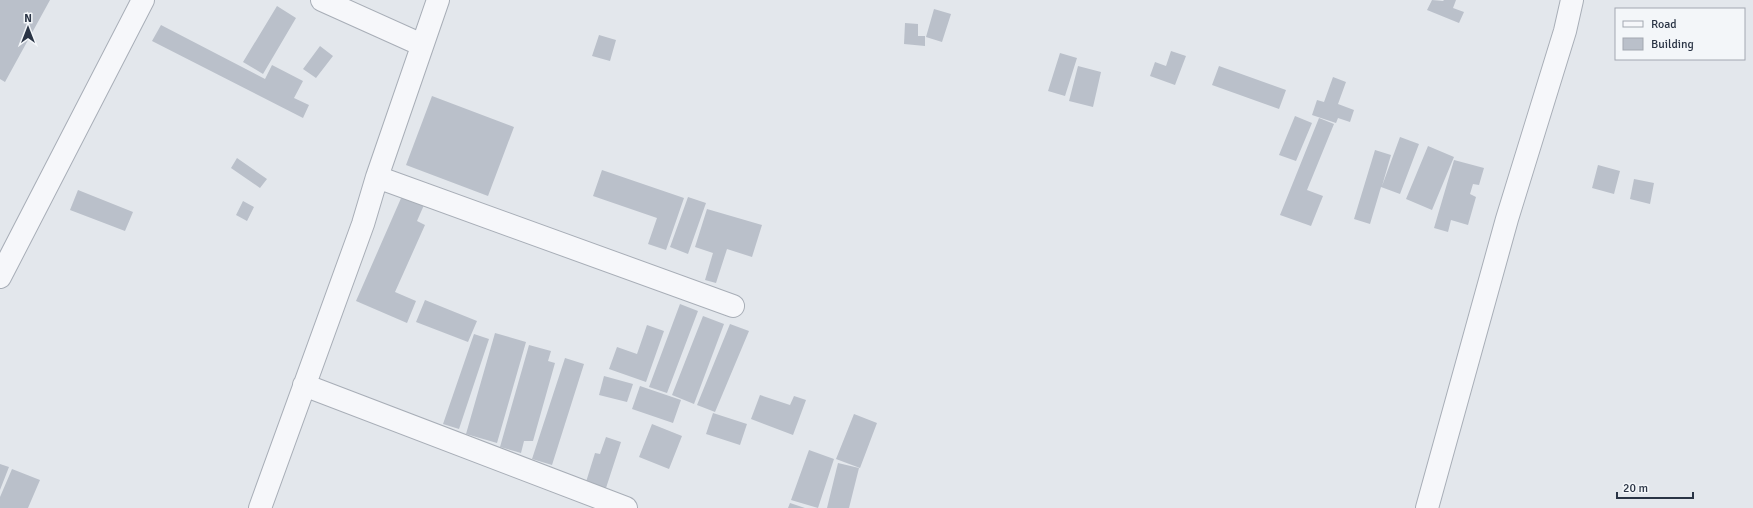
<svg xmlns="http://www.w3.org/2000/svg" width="1753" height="508" font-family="Signika,sans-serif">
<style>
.building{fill:#bac0ca}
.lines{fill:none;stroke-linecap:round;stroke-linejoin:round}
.minor-casing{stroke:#a8aeb7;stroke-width:24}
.minor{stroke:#f6f7fa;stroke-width:22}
</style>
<rect width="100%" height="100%" fill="#e3e7ec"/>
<path class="building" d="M0 0H50L5 82 0 79Z
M1432 0 1443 1 1444 0H1456L1453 8 1464 12 1459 23 1427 10Z
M277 6 296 18 263 74 243 62Z
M934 9 951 14 942 42 926 37Z
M905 23 918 24V36H925V46L904 44Z
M161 25 265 79 272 65 303 81 294 98 309 105 303 118 152 41Z
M599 35 616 40 610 61 592 56Z
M320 46 333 56 316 78 303 69Z
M1171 51 1186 56 1175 85 1150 76 1155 62 1166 66Z
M1060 53 1077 58 1065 96 1048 91Z
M1078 66 1101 72 1093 107 1069 101Z
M1219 66 1286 90 1279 109 1212 85Z
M1333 77 1346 82 1338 104 1354 110 1350 122 1338 118 1336 123 1312 115 1317 100 1324 102Z
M432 96 514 127 488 196 406 165Z
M1295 116 1312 123 1296 161 1279 155Z
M1319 118 1334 124 1307 190 1323 196 1311 226 1280 215Z
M1400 137 1419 144 1400 194 1381 187 1370 224 1354 219 1375 150 1391 155 1382 186Z
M1428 146 1454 157 1432 210 1406 199Z
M237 158 267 179 260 188 231 168Z
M1454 160 1484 168 1479 185 1473 184 1470 194 1476 197 1468 225 1451 220 1448 232 1434 228Z
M1598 165 1620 171 1614 194 1592 188Z
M602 170 684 198 666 250 648 244 657 218 593 196Z
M1634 179 1654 183 1650 204 1630 199Z
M78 190 133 212 125 231 70 210Z
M402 196 424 205 417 221 425 225 395 292 416 301 407 323 356 301Z
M688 197 706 203 688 254 670 247Z
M243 201 254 207 247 221 236 215Z
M707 209 762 225 752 257 727 249 716 283 705 280 713 253 695 247Z
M425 300 477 321 468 342 416 322Z
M680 304 698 311 667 393 649 387Z
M703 316 724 324 694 404 672 395Z
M730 324 749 331 715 412 697 405Z
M647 325 664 331 646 382 609 369 617 347 637 354Z
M495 333 526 342 497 443 466 434Z
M474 334 489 339 459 429 443 424Z
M529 345 551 351 548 361 555 363 533 441H524L521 453 500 447Z
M565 358 584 364 552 465 532 459Z
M604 376 633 384 627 402 599 395Z
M640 386 681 400 673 423 632 409Z
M760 395 790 405 794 396 806 400 793 435 751 419Z
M713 413 747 424 740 445 706 434Z
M854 414 877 423 860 468 836 459Z
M652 424 682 436 669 469 639 457Z
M606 437 621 442 606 488 586 482 595 453 600 454Z
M809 450 834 459 818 508 791 500Z
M838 463 859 468 849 508H827Z
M0 464 9 467 0 490Z
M12 469 40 480 28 508H0V497Z
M790 503 805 508H788Z"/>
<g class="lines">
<defs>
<path id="minor" d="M322 0 422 45
M377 177 733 306
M0 277 143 0
M304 385 626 508
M260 508 363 224 377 177 438 0
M1427 508 1507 219 1565 31 1572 0"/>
</defs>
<use href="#minor" class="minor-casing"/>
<use href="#minor" class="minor"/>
</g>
<rect x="1615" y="8" width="130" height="52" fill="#f3f6f9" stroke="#a3a8b1"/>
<rect x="1623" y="21" width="20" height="6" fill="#f6f7fa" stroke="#a3a8b1"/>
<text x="1651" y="28" font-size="12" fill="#2a3445">Road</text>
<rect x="1623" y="38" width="20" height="12" fill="#bac0ca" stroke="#a3a8b1"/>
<text x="1651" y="48" font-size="12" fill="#2a3445">Building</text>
<g transform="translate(28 28)" stroke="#f3f6f9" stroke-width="3" paint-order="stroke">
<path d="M0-3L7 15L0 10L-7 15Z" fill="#2a3445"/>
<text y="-6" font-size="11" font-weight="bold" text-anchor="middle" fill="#2a3445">N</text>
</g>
<path d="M1617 492v6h76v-6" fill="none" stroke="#2a3445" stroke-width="2"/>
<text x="1623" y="492" font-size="12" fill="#2a3445" stroke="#f3f6f9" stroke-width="3" paint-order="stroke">20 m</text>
</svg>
